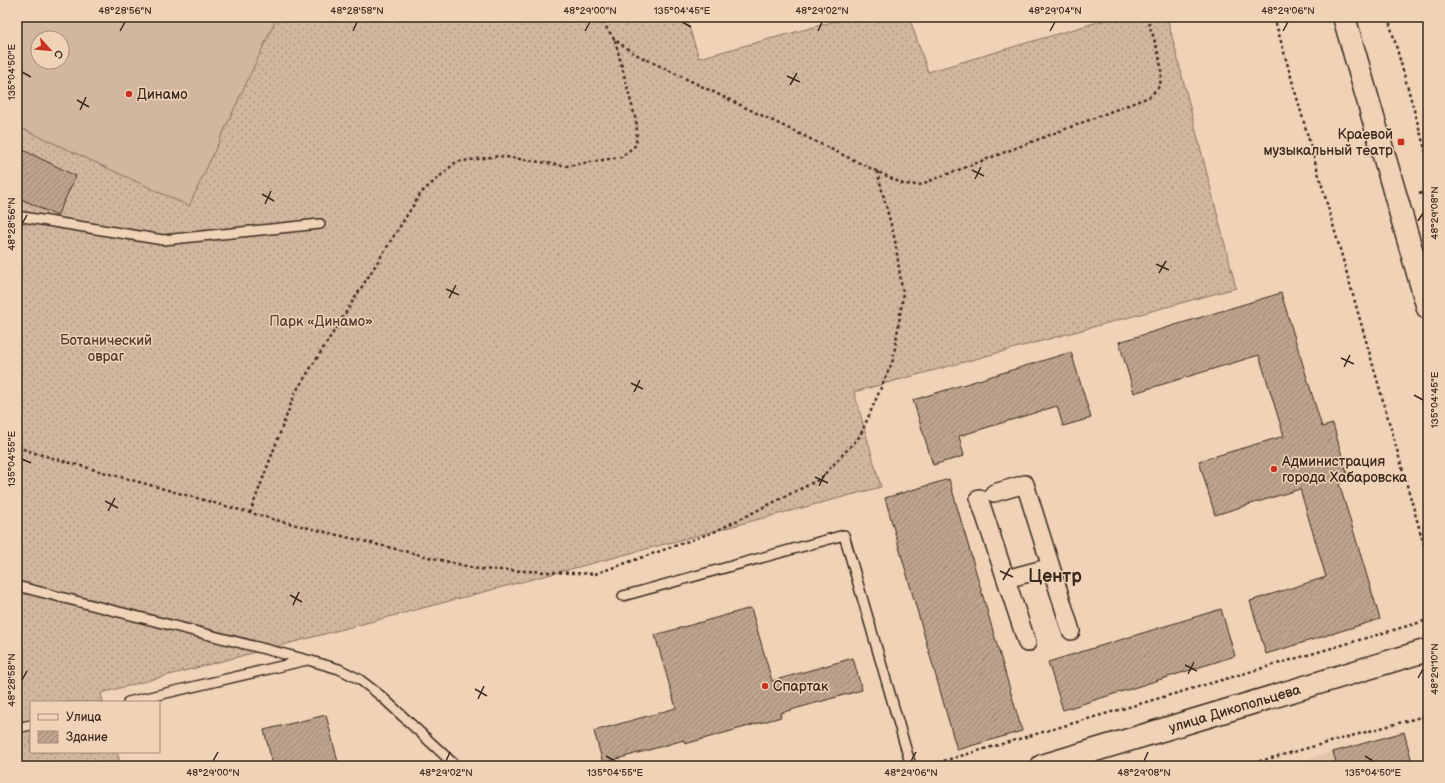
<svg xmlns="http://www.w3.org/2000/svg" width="1445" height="783" font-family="'Balsamiq Sans',sans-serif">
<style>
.built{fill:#e1c5aa}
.grass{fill:url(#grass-dots);stroke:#86705e;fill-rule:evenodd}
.garden{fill:#d2b79e;stroke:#86705e;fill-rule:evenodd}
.building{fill:url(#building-hatch);stroke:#3b2a1e}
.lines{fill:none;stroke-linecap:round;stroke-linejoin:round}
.lane-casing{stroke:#3b2a1e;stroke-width:12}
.street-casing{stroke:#3b2a1e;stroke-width:20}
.secondary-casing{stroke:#3b2a1e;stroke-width:25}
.primary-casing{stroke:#3b2a1e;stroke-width:25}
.path{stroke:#3b2a1e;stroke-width:2.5;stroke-dasharray:3 3;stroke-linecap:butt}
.lane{stroke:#f0d3b7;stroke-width:9}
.street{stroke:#f0d3b7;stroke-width:17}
.secondary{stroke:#f0d3b7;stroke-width:22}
.primary{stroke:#f0d3b7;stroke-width:22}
.ticks{fill:none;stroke:#3b2a1e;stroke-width:1.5}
.poi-dot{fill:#c8321e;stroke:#f0d3b7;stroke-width:1.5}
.labels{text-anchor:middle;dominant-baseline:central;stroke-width:3;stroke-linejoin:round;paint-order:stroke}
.poi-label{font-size:14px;fill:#3b2a1e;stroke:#f0d3b7;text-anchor:start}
.park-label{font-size:14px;fill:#523f31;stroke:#f0d3b7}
.street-label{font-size:14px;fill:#3b2a1e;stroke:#f0d3b7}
.district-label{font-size:18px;font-weight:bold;fill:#3b2a1e;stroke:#f0d3b7}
.neatline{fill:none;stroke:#3b2a1e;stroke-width:1.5}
.ticks-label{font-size:10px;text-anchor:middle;fill:#3b2a1e}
</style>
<defs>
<pattern id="grass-dots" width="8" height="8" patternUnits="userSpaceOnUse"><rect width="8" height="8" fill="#d2b79e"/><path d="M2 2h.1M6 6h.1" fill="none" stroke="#ac9580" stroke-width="1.8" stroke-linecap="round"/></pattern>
<pattern id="building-hatch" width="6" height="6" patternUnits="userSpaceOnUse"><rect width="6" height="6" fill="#bea48c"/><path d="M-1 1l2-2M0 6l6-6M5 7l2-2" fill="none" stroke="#9c8672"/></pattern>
</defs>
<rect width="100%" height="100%" fill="#f0d3b7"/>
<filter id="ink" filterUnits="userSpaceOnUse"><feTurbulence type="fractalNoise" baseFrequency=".025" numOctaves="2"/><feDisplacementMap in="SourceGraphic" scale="8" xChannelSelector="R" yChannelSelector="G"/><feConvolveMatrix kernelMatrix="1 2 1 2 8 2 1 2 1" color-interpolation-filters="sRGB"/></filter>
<g filter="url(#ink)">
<path class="built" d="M1404 732 1413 766H1282Z"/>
<path class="grass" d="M17 17H686L699 58 851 17H909L928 72 1115 17H1167L1236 288 854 392 881 487 101 693 103 702H31V752H117L121 766H17ZM38 38H62V62H38Z"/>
<path class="garden" d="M17 17H277L189 206 17 126ZM38 38H62V62H38Z"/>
<path class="building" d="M1425 17H1428V29Z
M17 147 76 176 57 216 17 197Z
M1281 293 1322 427 1333 424 1348 477 1338 480 1380 619 1266 654 1250 601 1326 577 1300 489 1215 515 1199 461 1284 436 1259 355 1134 393 1119 342Z
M1071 352 1091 418 1063 426 1057 406 959 436 964 456 933 465 913 400Z
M949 479 1022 731 957 750 885 498Z
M751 608 772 681 853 658 862 690 780 713 781 717 685 744 684 740 603 763 594 731 676 708 655 635Z
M1221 609 1235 656 1063 710 1048 662Z
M326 715 339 766H273L264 730Z
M1404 732 1413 766H1323L1336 762 1333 752Z"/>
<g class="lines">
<defs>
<path id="lane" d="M17 216 163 240 320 224
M17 586 308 660 339 669 359 679 381 696 456 766
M623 596 844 535 911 766
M128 702 307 660
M17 728 31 725"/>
<path id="street" d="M994 493 1025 484 1071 631
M979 498 1027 643
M1006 579 1051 567"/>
<g id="secondary">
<path id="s1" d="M1042 766 1428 650"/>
</g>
<path id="primary" d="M1344 17 1428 308"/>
</defs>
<use href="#lane" class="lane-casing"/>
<use href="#street" class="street-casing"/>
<use href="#secondary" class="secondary-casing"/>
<use href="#primary" class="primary-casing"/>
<path class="path" d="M599 17 615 40 635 54 903 184 919 185 1149 97C1151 94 1156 91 1158 88 1168 70 1152 36 1147 17
M1274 17 1428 559
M1388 17 1428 160
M1419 194 1428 191
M17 447 38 454 276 520 478 569 595 574 714 532 820 479 860 436 893 360 903 296 895 240 877 171
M250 513 295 393 421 193 456 162 499 156 567 166 621 157 636 145 637 125 615 40
M926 766 1428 620
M1242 766 1428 715"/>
<use href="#lane" class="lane"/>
<use href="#street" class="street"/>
<use href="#secondary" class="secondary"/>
<use href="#primary" class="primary"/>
</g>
</g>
<path class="ticks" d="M682 22 691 27M120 31 125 22M353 31 357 22M585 31 590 22M818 31 822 22M1050 31 1055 22M1283 31 1288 22M22 72 31 77M787 76 800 82M790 85 797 73M77 100 89 107M80 110 86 97M972 170 984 176M975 179 981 167M262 194 274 201M265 204 271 191M1418 221 1423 213M22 224 27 215M1156 264 1169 270M1159 273 1166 261M446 289 459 295M449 298 456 285M1341 358 1354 364M1344 367 1350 355M631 383 643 389M634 392 640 380M1414 395 1423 400M22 459 31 463M815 477 828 483M819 486 825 474M105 501 118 508M108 511 115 498M1000 571 1013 577M1003 580 1010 568M290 595 302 602M293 605 299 592M1185 665 1197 671M1188 674 1194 662M1418 678 1423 669M22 680 27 671M475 689 487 696M478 699 484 686M606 756 615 761M1365 756 1373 761M213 761 218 752M446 761 450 752M911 761 916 752M1144 761 1148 752"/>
<g class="poi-dot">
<circle cx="129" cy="94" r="4"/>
<rect x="1397" y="138" width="8" height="8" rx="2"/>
<circle cx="1274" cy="469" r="4"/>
<circle cx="765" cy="686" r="4"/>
</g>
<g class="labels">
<g class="poi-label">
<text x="137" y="94">Динамо</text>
<text x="1393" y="134" text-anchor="end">Краевой<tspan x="1393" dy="16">музыкальный театр</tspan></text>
<text x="1282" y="461">Администрация<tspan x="1282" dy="16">города Хабаровска</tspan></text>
<text x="773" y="686">Спартак</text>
</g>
<g class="park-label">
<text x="321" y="321">Парк «Динамо»</text>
<text x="106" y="340">Ботанический<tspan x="106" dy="16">овраг</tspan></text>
</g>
<g class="street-label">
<text stroke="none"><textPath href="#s1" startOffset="201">улица Дикопольцева</textPath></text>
</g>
<g class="district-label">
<text x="1055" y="576">Центр</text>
</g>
</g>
<rect width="1445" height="783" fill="none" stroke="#f0d3b7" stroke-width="44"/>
<rect x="30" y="701" width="130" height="52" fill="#f0d3b7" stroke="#a88f7a"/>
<rect x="38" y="714" width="20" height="6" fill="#f0d3b7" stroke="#a88f7a"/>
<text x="66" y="721" font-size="12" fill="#3b2a1e">Улица</text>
<rect x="38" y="731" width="20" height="12" fill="url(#building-hatch)" stroke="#a88f7a"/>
<text x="66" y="741" font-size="12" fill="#3b2a1e">Здание</text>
<g transform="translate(50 50) rotate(117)"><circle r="19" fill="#f0d3b7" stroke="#a88f7a"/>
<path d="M0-3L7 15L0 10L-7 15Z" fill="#c8321e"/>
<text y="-6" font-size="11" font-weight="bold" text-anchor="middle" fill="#3b2a1e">С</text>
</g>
<rect x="22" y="22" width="1401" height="739" class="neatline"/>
<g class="ticks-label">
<text x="125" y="14">48°28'56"N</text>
<text x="357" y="14">48°28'58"N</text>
<text x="590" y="14">48°29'00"N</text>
<text x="682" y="14">135°04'45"E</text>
<text x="822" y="14">48°29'02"N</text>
<text x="1055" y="14">48°29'04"N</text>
<text x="1288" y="14">48°29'06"N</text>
<text transform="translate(11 72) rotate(-90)" y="4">135°04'50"E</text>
<text transform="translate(1434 213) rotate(-90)" y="4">48°29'08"N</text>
<text transform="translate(11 224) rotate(-90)" y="4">48°28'56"N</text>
<text transform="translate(1434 400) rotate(-90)" y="4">135°04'45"E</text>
<text transform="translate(11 459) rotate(-90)" y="4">135°04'55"E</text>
<text transform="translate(1434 669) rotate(-90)" y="4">48°29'10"N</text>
<text transform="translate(11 680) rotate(-90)" y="4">48°28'58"N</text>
<text x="213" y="776">48°29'00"N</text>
<text x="446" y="776">48°29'02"N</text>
<text x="615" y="776">135°04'55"E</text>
<text x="911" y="776">48°29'06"N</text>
<text x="1144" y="776">48°29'08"N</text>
<text x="1373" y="776">135°04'50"E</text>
</g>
</svg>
